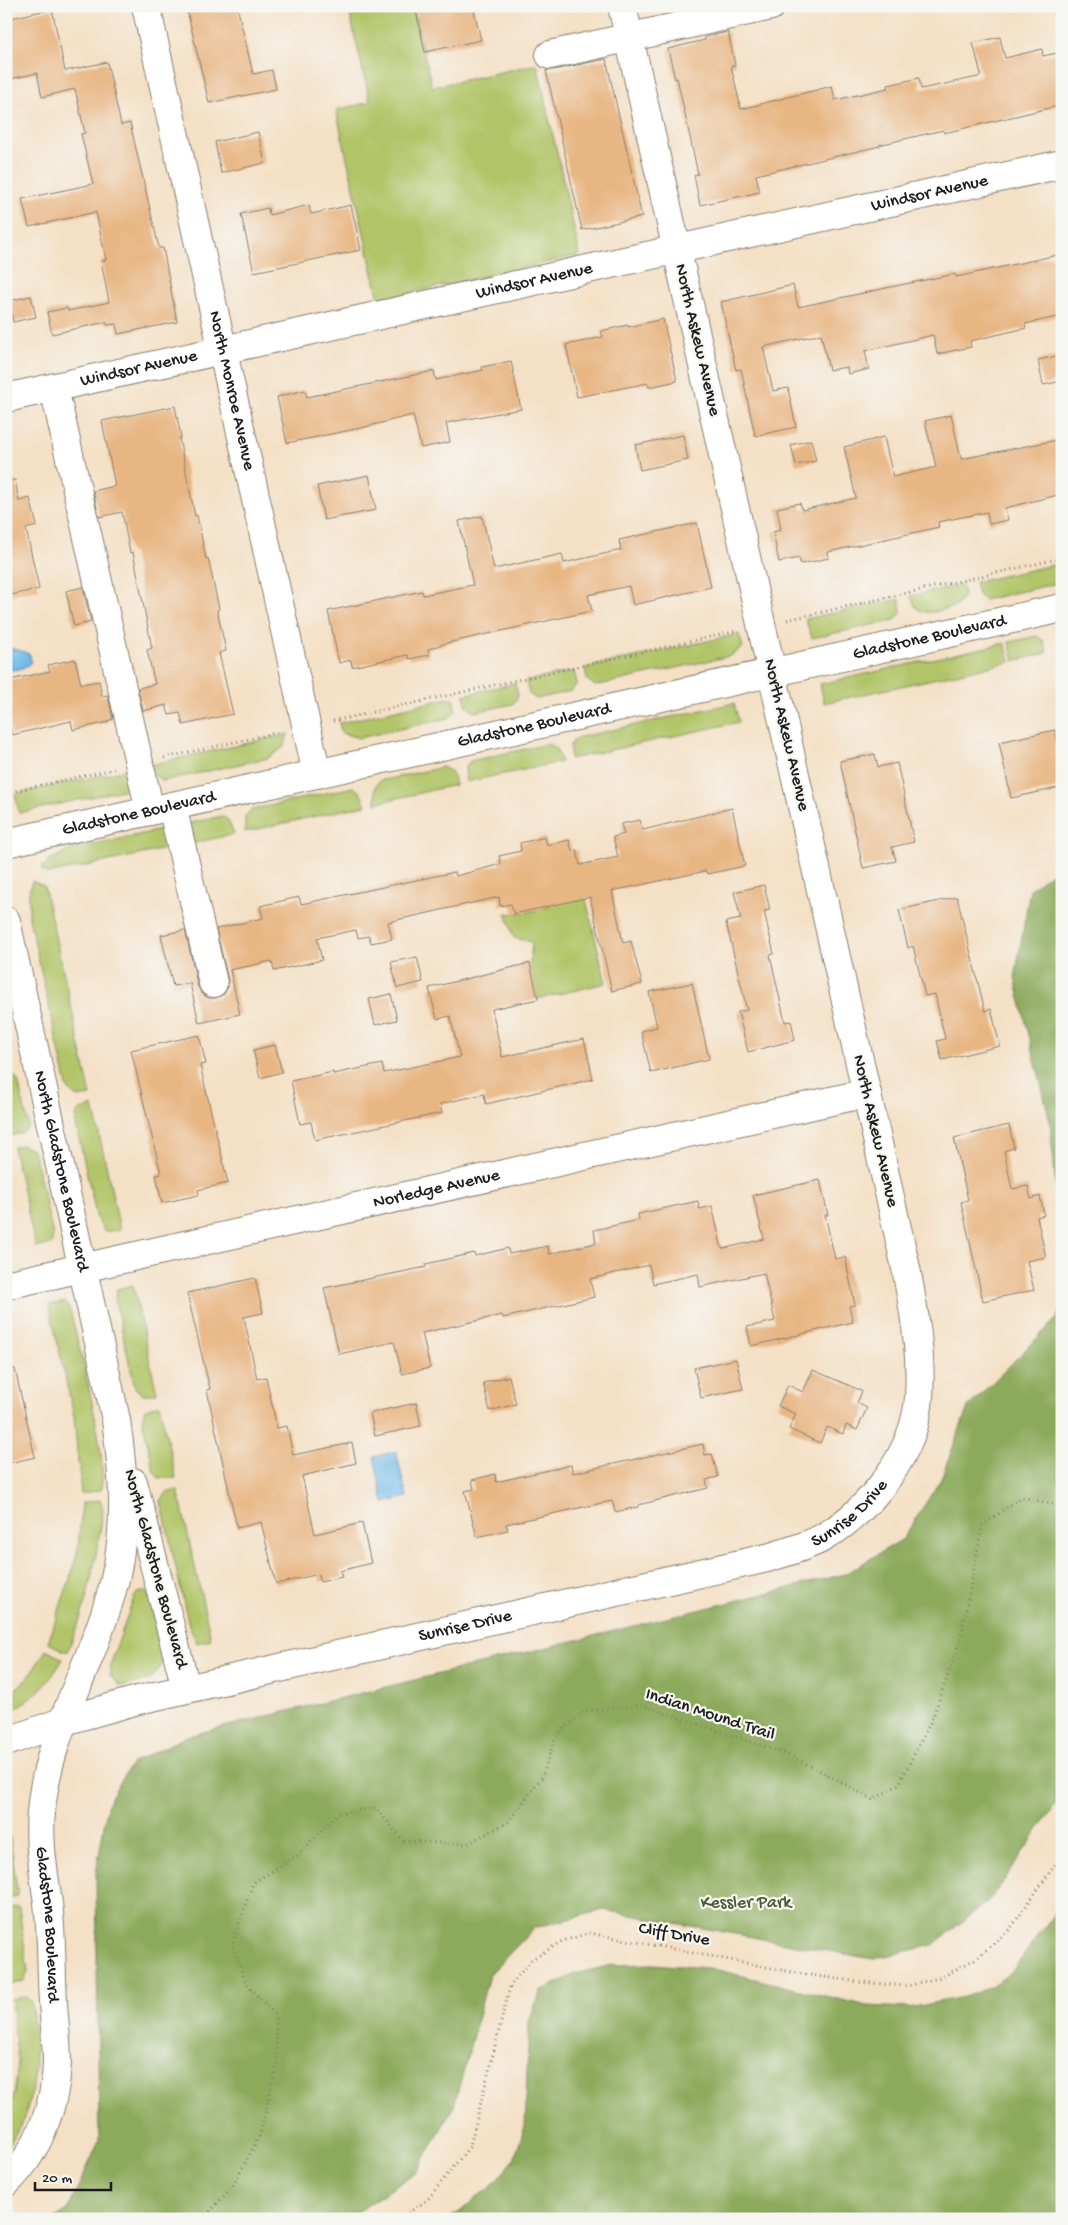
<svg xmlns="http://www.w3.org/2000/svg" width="1068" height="2225" font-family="'Gochi Hand',sans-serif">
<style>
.green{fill:#b1c568;stroke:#667042}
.forest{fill:#8caa5c;stroke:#54633c}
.water{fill:#6fbae8;stroke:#466b82}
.building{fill:#e8b683}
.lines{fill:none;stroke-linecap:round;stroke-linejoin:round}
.minor-casing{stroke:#887e70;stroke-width:30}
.path{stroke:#887e70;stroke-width:3;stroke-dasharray:1 4;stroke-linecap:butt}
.minor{stroke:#fff;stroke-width:28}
.labels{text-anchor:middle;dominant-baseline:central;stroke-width:4.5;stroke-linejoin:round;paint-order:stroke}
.street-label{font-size:18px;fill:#1c1c1c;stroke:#f6f6f2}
.park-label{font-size:18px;fill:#505737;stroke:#f6f6f2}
</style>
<rect width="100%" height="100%" fill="#f6f6f2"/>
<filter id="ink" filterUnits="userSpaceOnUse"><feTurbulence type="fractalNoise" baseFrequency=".02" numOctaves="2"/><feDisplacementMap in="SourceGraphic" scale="10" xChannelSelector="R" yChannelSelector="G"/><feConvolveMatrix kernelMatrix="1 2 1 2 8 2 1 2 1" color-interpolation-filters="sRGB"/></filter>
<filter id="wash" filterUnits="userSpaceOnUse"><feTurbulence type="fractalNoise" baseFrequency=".0096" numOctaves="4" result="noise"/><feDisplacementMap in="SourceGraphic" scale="20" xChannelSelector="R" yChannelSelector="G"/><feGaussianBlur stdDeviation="1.12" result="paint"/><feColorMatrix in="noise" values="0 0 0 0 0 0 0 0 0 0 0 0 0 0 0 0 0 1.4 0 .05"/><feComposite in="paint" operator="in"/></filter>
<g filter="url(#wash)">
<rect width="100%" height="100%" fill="#f4e0c5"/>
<path class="green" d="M348 6H413L432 87 537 64 580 255 379 300 336 110 370 102Z
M1062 563V582L984 600 978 595 975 582Z
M962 585 964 595 957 606C938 610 917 622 911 596Z
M900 599 901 613 895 620 812 638 805 619Z
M739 634 743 647 730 656 595 686 587 680 585 668Z
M1037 636 1044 641 1047 653 1014 661 1009 642Z
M1005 643 1010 662 824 703 820 684Z
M574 671 577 683 572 691 536 699 529 694 526 681Z
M515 683 518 696 513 704 475 712 467 707 464 695Z
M453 697 456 711 449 718 359 738 341 733 339 723Z
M734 703 739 722 570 759V745L576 738Z
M288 734 284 747 268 758 163 781 154 775 150 765Z
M548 744 556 748 561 762 466 782 465 767 470 761Z
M443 767 452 772 455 785 376 803 375 787 379 781Z
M135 768 132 787 127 789 19 813 15 794Z
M353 787 360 792 366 805 245 832V816L251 810Z
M222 816 228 820 234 834 186 845 187 826 190 823Z
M160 830 166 831 175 847 48 874 41 869 46 863 66 851Z
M32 881 44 886 91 1096C79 1098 73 1098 67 1086L29 918V892Z
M580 894 586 900 606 983 538 999 530 963 532 942 514 938 506 913C530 916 559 903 580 894Z
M6 1027C9 1038 16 1052 6 1061Z
M6 1072 15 1077 18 1081 28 1122V1128L21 1133 11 1136 6 1115Z
M93 1106 120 1229 105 1232 97 1219 76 1125V1116L78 1111Z
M22 1145 31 1149 35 1157 53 1235 52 1244 36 1248 13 1147Z
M133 1285 157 1393C147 1395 141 1396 135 1387L115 1301 117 1289Z
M65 1302 70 1310C77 1340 112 1469 100 1490L81 1494 74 1416 49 1305Z
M159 1404 176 1478H159L154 1472 142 1419 146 1409Z
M178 1490 211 1639 197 1643 189 1626 161 1501C164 1492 169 1492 178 1490Z
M99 1500 101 1501 103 1511C96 1560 88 1606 67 1652L48 1643 72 1572 78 1549 82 1503Z
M146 1591 150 1599 163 1657 161 1666 152 1679 124 1686 119 1685 110 1675 111 1663 134 1597 138 1593Z
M46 1650 63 1659C49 1684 32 1700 6 1714V1698L28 1678Z
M6 1811 18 1896 6 1898Z
M19 1907 28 1972 24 1981 9 1985 6 1962V1908Z
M25 1997C34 2001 33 2012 33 2021 38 2071 35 2108 6 2150V2113L14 2096 18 2063 11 1999Z"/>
<path class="forest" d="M1062 865V1208L1056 1191 1050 1121 1015 978 1030 889Z
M1062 1304V1795L992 1898 933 1945 873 1959 603 1910 534 1928 489 1975 454 2106 417 2172 347 2219H53L68 2210 99 2141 96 1873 108 1802 132 1763 187 1736 845 1574 903 1539 941 1479 968 1407 1057 1318Z
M1062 1903V2219H449L490 2188 514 2160 525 2126 529 2020 541 1991 575 1974 612 1965 652 1964 709 1968 867 2006 909 2008 964 1997 992 1987 1013 1970Z"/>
<path class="water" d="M6 646C15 651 22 649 30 655L31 662C24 669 16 671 6 669Z
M396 1451 407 1497 384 1503 374 1457Z"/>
<g id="blocks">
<path class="building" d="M186 6H237L253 74 272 70 276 89 209 103Z
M415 6H473L481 40 425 52Z
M52 9 65 71 107 62 121 125 130 123 159 248H163L177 322 118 334 116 324 107 325 106 322 52 334 47 312 67 308 68 311 109 302 101 261 106 260 96 212 29 227 22 199 93 184 81 134 85 133 75 89 42 97 37 73 6 80V19Z
M728 32 735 65 731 66 741 109 832 86 835 100 888 88V85L919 78 921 89 978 77 981 74 973 43 1000 37 1005 58 1042 49 1043 56 1062 52V105L944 133 943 130 879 145 880 146 756 175 760 192 700 205 694 175 698 174 677 78 675 79 668 49 705 40V37Z
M606 59 642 217 582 230 546 70H553Z
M258 132 265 163 221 173 215 142Z
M309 205 311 214 351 205 361 250 254 272 241 214 268 208 269 215Z
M1062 254V316L1025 324 1026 328 970 341 971 347 937 354 933 335 865 351 869 369 848 374 847 367 829 370 821 334 763 347 773 391 788 388 796 427 755 436 741 369 736 370 721 302 793 285 798 307 905 284 955 274 956 277Z
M31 296 36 317 13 322 9 301Z
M663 319 677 381 649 387 648 383 577 397 566 345 603 337 601 331 628 325V327Z
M1062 355V381L1043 385 1038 360Z
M511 361 521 409 446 423 450 442 421 448 413 415 361 428 287 443 277 397 305 390 307 397 434 371 436 380 483 370 482 367Z
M175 406 181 437 179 438 195 516 197 515 206 559 208 558 219 609 217 610 226 651 219 653 233 714 183 725 180 713 169 715 166 705 143 711 138 688 155 684 147 650 152 648 133 552 130 553 122 512 99 517 93 491 115 486 102 421Z
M951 415 961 459 1062 439V494L1005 508 1008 520 989 524 987 512 938 522 939 527 828 552 829 558 801 564 799 558 779 562 773 532 781 530 777 508 800 503 802 510 856 498 844 447 884 437 893 477 936 467 925 421Z
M683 435 688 460 640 470 635 445Z
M811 440 816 461 796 465 791 445Z
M369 475 376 510 324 520 317 486Z
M15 480 19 501 30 498 37 526 26 529 39 589 6 596V481Z
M482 516 494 569 562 554 564 563 621 550 619 540 697 523 711 587 633 605 629 586 588 595 592 611 447 643 428 649 429 655 409 659 408 655 352 667 351 660 339 663 328 611 422 591 423 595 473 585 459 521Z
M83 587 91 622 74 626 66 591Z
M75 659 81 684 99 681 102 696 108 695 113 719 107 721 108 722 73 730 71 721 12 735 6 706V681L50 671 48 665Z
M1055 730 1062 761V787L1011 798 999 742Z
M875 754 878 767 897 763 914 842 892 847 896 861 863 868 840 761Z
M732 808 745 866 707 874 706 871 612 891 623 943 631 941 642 984 612 991 590 897 514 914 511 904 500 906 499 897 388 922 392 939 371 943 369 936 358 938 356 930 317 938 322 960 274 971 272 961 230 970 240 1014 199 1023 190 983 173 986 161 935 185 930 198 987 202 994 209 998H216L224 994 228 987V980L216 929 263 918 260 906 299 897 301 904 455 872 456 876 501 864 499 856 521 851 520 843 545 837 547 845 569 840 572 851 577 850 580 865 618 857 613 837 624 834 621 824 640 820 643 830Z
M764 885 770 910 764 911 774 954 770 955 785 1022 791 1021 795 1040 748 1052 738 1012 747 1010 726 922 741 919 734 892Z
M957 897 985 1011 991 1009 1000 1046 942 1060 937 1041 945 1039 935 994 925 996 913 946 908 948 899 910Z
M417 957 423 982 397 988 391 962Z
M530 963 538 999 492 1009 502 1057 584 1039 593 1079 486 1104 484 1094 440 1104 442 1113 315 1140 311 1122 300 1124 291 1081 333 1072V1074L382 1064 384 1073 460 1057 450 1016 437 1019 429 988Z
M692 983 709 1059 651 1073 641 1031 657 1027 649 992Z
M391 994 397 1020 375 1025 369 999Z
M199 1035 206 1064 200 1065 228 1183 198 1190 199 1195 162 1203 156 1175 161 1174 131 1050Z
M275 1045 282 1072 260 1078 253 1050Z
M1009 1125 1014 1148 1004 1151 1012 1189 1028 1186 1031 1199 1040 1196 1044 1215 1037 1217 1046 1257 1027 1261 1034 1290 983 1301 961 1202 968 1200 954 1138Z
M820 1180 828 1215H825L835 1259 845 1257 855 1305 849 1306 853 1322 751 1346 747 1327 775 1321 764 1273 700 1287 698 1274 653 1284 649 1265 590 1279 594 1297 503 1318 502 1315 422 1333 430 1368 402 1374 394 1342 339 1354 324 1288 426 1267V1264L474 1253 475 1256 508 1248 509 1254 548 1246 549 1254 596 1243 594 1230 639 1220 638 1214 698 1201 699 1209 712 1206 722 1249 764 1239 753 1195Z
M255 1278 263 1313 244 1317 257 1379 266 1377 277 1428 287 1426 293 1455 352 1443 356 1463 302 1476 315 1534 362 1523 371 1563 340 1571 342 1577 320 1582 319 1574 276 1584 261 1522 237 1528 207 1390 210 1389 187 1293Z
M736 1359 743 1389 701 1398 694 1368Z
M15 1369 35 1457 9 1463 6 1450V1370Z
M813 1370 862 1391 857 1403 867 1408 857 1430 846 1425 843 1434 827 1427 820 1443 789 1429 796 1414 778 1406 788 1385 803 1392Z
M509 1376 516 1404 490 1411 483 1383Z
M416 1403 421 1426 375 1436 370 1413Z
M703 1444 705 1455 712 1454 718 1477 706 1480 708 1488 638 1505V1507L615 1512 612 1501 602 1503 506 1524 508 1530 477 1537 465 1491 474 1489 472 1480 495 1474 496 1482 571 1465 573 1473Z"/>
</g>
</g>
<g filter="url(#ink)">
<use href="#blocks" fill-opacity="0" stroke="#887e70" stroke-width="1"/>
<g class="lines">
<defs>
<g id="minor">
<path id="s1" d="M146 6 317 774"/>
<path d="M550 55 771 6"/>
<path d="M54 388 150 811"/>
<path id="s2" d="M6 398 1062 164"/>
<path d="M172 806 213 983"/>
<path id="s3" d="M6 843 1062 608"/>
<path id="s4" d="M6 921 116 1420C125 1481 128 1542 109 1601 88 1672 47 1737 41 1812 38 1842 44 1874 48 1903 52 1936 51 1969 53 2002 54 2022 57 2042 57 2062 56 2105 38 2153 6 2183"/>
<path id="s5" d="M6 1285 867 1093"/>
<path d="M133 1482 186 1688"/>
<path id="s6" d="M6 1742 64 1721 138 1700 767 1558C786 1552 807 1547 824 1537 871 1509 915 1453 919 1397 922 1353 914 1311 906 1268L622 6"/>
</g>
</defs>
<use href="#minor" class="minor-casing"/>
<path class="path" d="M787 620 1062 558
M333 721 737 631
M164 758 280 732
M6 793 114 769
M203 2219 232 2187 260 2135 277 2062 275 2015 246 1983 232 1945 253 1883 298 1855 338 1813 375 1808 404 1841 467 1844 508 1822 542 1777 556 1736 584 1711 641 1705 784 1753 823 1772 873 1800 899 1784 933 1717 960 1641 982 1526 1021 1497 1062 1506
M400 2219 428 2199 470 2146 510 1986 531 1960 562 1941 590 1933 797 1973 859 1982 907 1986 942 1977 977 1958 1010 1929 1062 1855"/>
<use href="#minor" class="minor"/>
</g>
</g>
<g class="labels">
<g class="street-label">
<text stroke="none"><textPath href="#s2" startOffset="946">Windsor Avenue</textPath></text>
<text stroke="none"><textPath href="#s2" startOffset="541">Windsor Avenue</textPath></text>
<text transform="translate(697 340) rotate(77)">North Askew Avenue</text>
<text stroke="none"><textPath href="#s2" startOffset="136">Windsor Avenue</textPath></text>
<text stroke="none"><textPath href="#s1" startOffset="394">North Monroe Avenue</textPath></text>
<text stroke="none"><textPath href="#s3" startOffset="946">Gladstone Boulevard</textPath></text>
<text stroke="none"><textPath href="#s3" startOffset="541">Gladstone Boulevard</textPath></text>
<text transform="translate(786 735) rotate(77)">North Askew Avenue</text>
<text stroke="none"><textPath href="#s3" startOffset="136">Gladstone Boulevard</textPath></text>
<text transform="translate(875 1131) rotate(77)">North Askew Avenue</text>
<text stroke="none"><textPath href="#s4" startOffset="256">North Gladstone Boulevard</textPath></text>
<text stroke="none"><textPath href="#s5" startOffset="441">Norledge Avenue</textPath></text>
<text stroke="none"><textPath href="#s6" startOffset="879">Sunrise Drive</textPath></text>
<text transform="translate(155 1569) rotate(75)">North Gladstone Boulevard</text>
<text stroke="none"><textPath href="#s6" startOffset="474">Sunrise Drive</textPath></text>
<text transform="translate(710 1715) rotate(18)">Indian Mound Trail</text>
<text stroke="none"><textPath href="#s4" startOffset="1029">Gladstone Boulevard</textPath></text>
<text transform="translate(674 1935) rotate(10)">Cliff Drive</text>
</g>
<g class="park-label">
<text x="746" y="1903">Kessler Park</text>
</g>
</g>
<rect width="1068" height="2225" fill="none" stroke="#f6f6f2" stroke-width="25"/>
<path d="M35 2182v8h76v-8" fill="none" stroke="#1c1c1c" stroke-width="2.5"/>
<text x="42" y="2182" font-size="15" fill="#1c1c1c" stroke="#f6f6f2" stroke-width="4" paint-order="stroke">20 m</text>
</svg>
